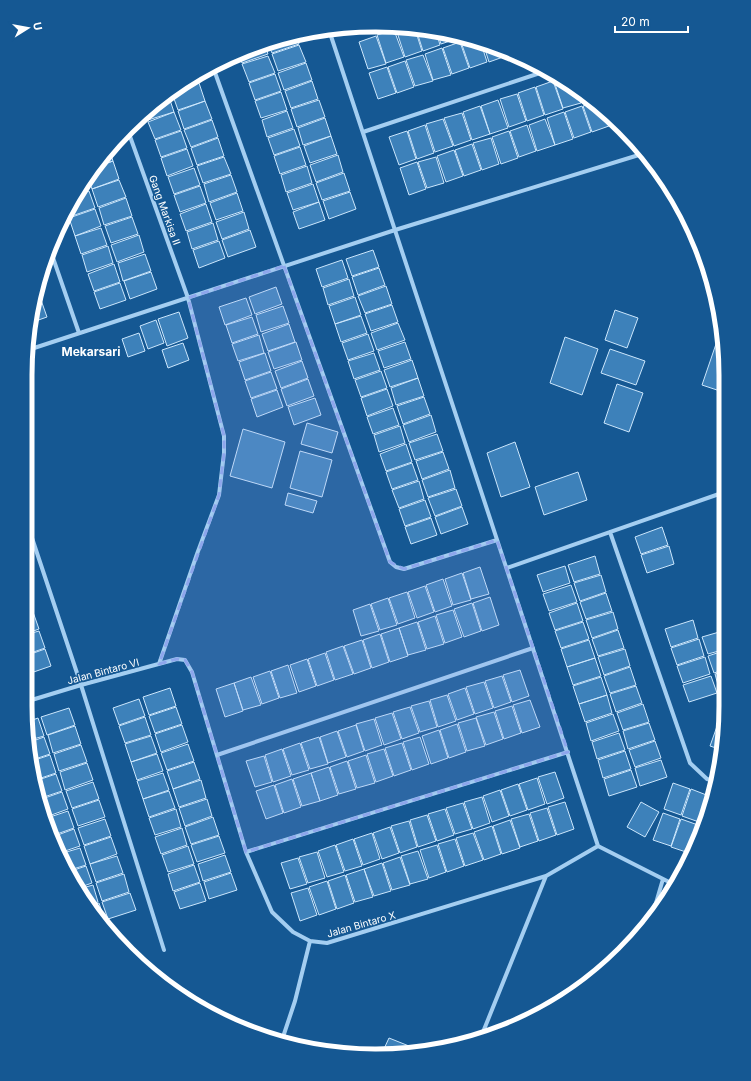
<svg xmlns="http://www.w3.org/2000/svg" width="751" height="1081" font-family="Inter,sans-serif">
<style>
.building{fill:#3d81ba;stroke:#cbe6fc}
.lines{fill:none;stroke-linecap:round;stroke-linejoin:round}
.minor{stroke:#a4cef1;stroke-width:4}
.marked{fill:#8ea6ec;fill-opacity:0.2;stroke:#8ea6ec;stroke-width:3;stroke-dasharray:8 5;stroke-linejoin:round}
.labels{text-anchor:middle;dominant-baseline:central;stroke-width:3;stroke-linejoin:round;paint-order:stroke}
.street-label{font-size:10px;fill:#fff;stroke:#155893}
.quarter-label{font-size:12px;font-weight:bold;fill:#fff;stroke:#155893}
.rim{fill:none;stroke:#fff;stroke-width:5}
</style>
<rect width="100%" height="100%" fill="#155893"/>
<path class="building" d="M400 27 415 29 422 51 405 57 396 29Z
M416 29 436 31 440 45 423 51Z
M394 30 404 57 386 63 377 35Z
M437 31 458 36 459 38 441 44Z
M296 35 299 44 272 53 268 44Z
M376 36 386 64 368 69 359 42Z
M468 39 481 43 487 62 470 68 461 42Z
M460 42 469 68 452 74 443 48Z
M483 43 504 50 506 56 489 62Z
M265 45 268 54 242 63 238 53Z
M299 45 306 62 278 71 272 54Z
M442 48 451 75 433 80 425 54Z
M505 50 510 52 513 53 507 55Z
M423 55 433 81 415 86 406 60Z
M268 56 275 73 249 82 242 64Z
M405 61 414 87 397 93 388 67Z
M306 63 312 80 284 90 278 73Z
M387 67 396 93 378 99 369 73Z
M275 74 281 91 255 100 249 83Z
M197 76 199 82 172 91 181 84Z
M560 79 576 89 581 103 563 108 554 81Z
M312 81 318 99 291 108 285 91Z
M553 81 563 109 545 115 536 87Z
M199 83 205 101 178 110 172 93Z
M535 87 544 115 527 121 518 93Z
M578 90 589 100 582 102Z
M281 92 287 110 261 118 255 101Z
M168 94 174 112 148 120 146 113Z
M517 94 526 121 509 127 500 99Z
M319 100 325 117 297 127 291 109Z
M498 100 508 128 490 134 481 106Z
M205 101 212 119 184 129 178 111Z
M593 103 605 112 609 126 592 132 583 106Z
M480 106 490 134 472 140 463 112Z
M582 106 591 132 574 138 565 112Z
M287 111 293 128 267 137 262 120Z
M174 112 181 130 155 139 148 122Z
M564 112 573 139 555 145 547 118Z
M462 113 471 140 454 146 444 118Z
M606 113 618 123 610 126Z
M325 118 331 136 303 145 298 128Z
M443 119 453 146 435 152 426 124Z
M545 119 555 145 537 151 529 125Z
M212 120 218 137 191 147 184 130Z
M425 125 434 153 417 159 408 131Z
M527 125 536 151 519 157 510 131Z
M294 129 300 146 274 155 268 138Z
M181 131 187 148 161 157 155 140Z
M407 131 416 159 399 165 389 137Z
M509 131 518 158 501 164 492 137Z
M331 136 337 154 310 163 304 146Z
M218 138 224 156 197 165 191 148Z
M491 138 499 164 482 170 473 143Z
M472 144 481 170 464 176 455 150Z
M300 147 306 165 280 174 274 156Z
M187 149 193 166 167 176 161 158Z
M454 150 463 176 446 182 437 156Z
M110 152 113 161 101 165Z
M338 155 343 172 316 182 310 165Z
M224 157 231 174 203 183 197 166Z
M436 157 444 183 427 188 418 162Z
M113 161 119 179 92 189 89 181 100 166Z
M417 162 426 189 409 195 400 168Z
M307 166 312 183 286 192 281 175Z
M194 168 200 185 174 194 168 177Z
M344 173 350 191 322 200 316 183Z
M231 175 237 192 209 202 204 184Z
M119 180 126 197 98 207 92 189Z
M313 184 319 202 293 210 287 193Z
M87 185 88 190 82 192Z
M200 186 206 203 180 212 174 195Z
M89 191 95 208 69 217 67 212 80 194Z
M350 192 356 209 329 219 323 201Z
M237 193 243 211 216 220 210 203Z
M126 198 132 216 104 225 99 208Z
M319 202 325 220 299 229 293 212Z
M206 204 212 222 186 231 180 214Z
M95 209 101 226 75 236 69 218Z
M244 212 249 229 222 239 216 222Z
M132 217 138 234 111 243 105 226Z
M213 223 218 240 192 249 187 232Z
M101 228 107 245 81 254 75 236Z
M250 230 256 247 228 257 222 240Z
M139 235 144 252 117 262 111 245Z
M219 241 225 258 199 268 193 250Z
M108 246 113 263 87 272 82 255Z
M373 250 379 267 352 276 346 259Z
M145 254 151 271 123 281 118 263Z
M342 260 348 278 322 287 316 269Z
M114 264 120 282 94 291 88 274Z
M379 268 385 285 358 295 352 277Z
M151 272 157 289 130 299 124 281Z
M349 279 354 296 328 305 323 288Z
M120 283 126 300 100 309 94 292Z
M386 286 392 304 365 313 358 296Z
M276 287 282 304 255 314 249 297Z
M37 290 40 299 34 301Z
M355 297 361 315 335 324 329 306Z
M246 298 252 315 225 325 219 307Z
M41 300 47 317 30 323 33 302Z
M392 305 398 322 371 331 365 314Z
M283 306 289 323 261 332 256 315Z
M615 310 638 318 627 348 605 340Z
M179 312 188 338 167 346 158 319Z
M361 316 367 333 341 342 335 324Z
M252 317 258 334 232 343 226 325Z
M156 320 164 343 148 349 140 326Z
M398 323 405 340 377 350 371 333Z
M289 324 295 342 268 351 262 334Z
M139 333 145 351 128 357 122 339Z
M368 334 374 351 348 360 342 343Z
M259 335 264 353 238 361 232 344Z
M565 337 598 349 582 395 550 383Z
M717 341 723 343 726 375V393L702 385Z
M296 342 302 360 274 369 268 352Z
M405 342 411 359 384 368 378 351Z
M183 343 189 360 168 368 162 350Z
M610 349 645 361 636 385 601 373Z
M265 353 271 371 245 380 239 362Z
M374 353 380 370 354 379 348 361Z
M412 360 418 378 390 387 384 370Z
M302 361 308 378 281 388 275 371Z
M381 371 387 388 361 397 355 380Z
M271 372 277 389 251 398 245 381Z
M418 378 424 396 396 405 391 388Z
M308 379 314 396 287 406 281 389Z
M617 384 643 393 629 432 604 423Z
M387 389 393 406 367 416 361 398Z
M277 390 283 407 257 417 251 399Z
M424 397 430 414 403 424 397 406Z
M315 398 321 415 294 425 288 407Z
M393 408 399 425 373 434 367 417Z
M431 415 436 432 409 442 403 425Z
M307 423 338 432 332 453 301 444Z
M400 426 405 443 379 452 374 435Z
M243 429 285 442 272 488 230 476Z
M437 434 443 451 415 460 409 443Z
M515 442 530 487 501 497 487 453Z
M406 444 412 462 386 471 380 454Z
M300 451 332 460 322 497 290 488Z
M443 452 449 469 422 479 416 461Z
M412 463 418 480 392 489 386 472Z
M450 470 455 488 428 497 422 480Z
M578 472 587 500 544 515 535 487Z
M419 481 424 499 399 508 392 490Z
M456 489 462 506 435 516 428 498Z
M288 493 317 501 313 513 285 505Z
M425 500 431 517 405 526 399 509Z
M462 507 468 524 441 534 435 517Z
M431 518 437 535 411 544 405 527Z
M662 527 668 545 641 554 635 537Z
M669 546 674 564 647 573 641 555Z
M595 556 600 574 574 582 568 565Z
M565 566 570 583 543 592 537 575Z
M480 567 489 594 471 599 463 573Z
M462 573 471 600 453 605 445 579Z
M601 575 606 592 580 601 574 583Z
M443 579 452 606 435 612 426 585Z
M571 585 577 602 549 611 543 594Z
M425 586 434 612 417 618 408 592Z
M407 592 415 618 398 624 389 598Z
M26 593 32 611 25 614V594Z
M606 593 612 611 586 619 580 602Z
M490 597 499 625 482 631 473 603Z
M388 598 397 625 380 630 371 604Z
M472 603 481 631 464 637 454 609Z
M577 603 583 621 555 630 549 613Z
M370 604 379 631 361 636 353 610Z
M453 610 462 637 445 643 436 615Z
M33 612 39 629 25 634V614Z
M613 612 618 629 592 638 586 620Z
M435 616 444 644 427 649 418 622Z
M693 620 698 638 671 647 665 629Z
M417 622 426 650 408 655 399 628Z
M583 622 589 639 561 648 555 631Z
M399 628 408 656 390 662 381 634Z
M618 630 624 648 598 656 592 639Z
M726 630V649L708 654 702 637Z
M39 631 45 648 25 655V635Z
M380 634 389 662 372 668 363 640Z
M699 639 704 656 677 665 671 648Z
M362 640 371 668 354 674 344 646Z
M589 640 595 658 567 667 561 649Z
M343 646 353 674 335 680 326 652Z
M45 649 51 666 25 675V656Z
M625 649 630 666 604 675 598 657Z
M726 650V669L714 673 708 656Z
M325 653 334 680 317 686 308 659Z
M705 657 710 674 683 683 677 666Z
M595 658 601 676 573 685 567 667Z
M307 659 316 686 299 692 290 665Z
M288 665 297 693 280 698 271 671Z
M630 667 636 685 610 693 604 676Z
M520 670 529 696 512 702 503 675Z
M270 671 279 698 262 704 253 677Z
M726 671V690L720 692 715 674Z
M502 676 511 702 494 708 485 681Z
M711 676 717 693 689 702 683 685Z
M251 677 261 705 243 710 234 683Z
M601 677 607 695 579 704 573 686Z
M484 682 493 708 475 714 466 687Z
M234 683 243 711 225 717 216 689Z
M636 686 642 703 616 712 610 694Z
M170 688 176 706 149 715 143 697Z
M465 688 474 714 457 720 448 694Z
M447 695 456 721 438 727 430 700Z
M607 695 612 713 585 722 579 704Z
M139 699 145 716 119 725 113 708Z
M530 700 540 727 522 733 513 705Z
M429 701 437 727 420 732 411 706Z
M643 704 649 722 623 730 617 713Z
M512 706 521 733 504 739 495 711Z
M176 707 182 724 155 733 149 716Z
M410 707 419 733 402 739 393 712Z
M69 708 75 725 47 735 41 717Z
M494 712 503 739 486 745 476 717Z
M392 713 401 739 384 745 375 718Z
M613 714 619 731 591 741 586 723Z
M145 717 151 735 125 743 119 726Z
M38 718 44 736 30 740 27 722Z
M476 718 485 746 467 751 458 723Z
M720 718 725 720 722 750 710 746Z
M374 719 382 745 365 751 356 724Z
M649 723 655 740 628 749 623 731Z
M457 724 466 752 449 758 440 730Z
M182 725 188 742 161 752 155 734Z
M356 725 364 751 347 757 338 731Z
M75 726 81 744 53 753 48 735Z
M439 730 448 758 431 764 422 736Z
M337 731 346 757 328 763 320 737Z
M619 733 625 750 597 759 592 742Z
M151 736 157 753 131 762 125 744Z
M44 737 50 754 32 760 30 742Z
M319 737 328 764 310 769 301 743Z
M420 737 429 764 412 770 403 742Z
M655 741 661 758 635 767 629 750Z
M300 743 309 770 292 775 283 749Z
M402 743 411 770 394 776 385 748Z
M188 744 194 761 167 770 161 753Z
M81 745 87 762 59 771 54 754Z
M282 749 291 776 273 782 265 755Z
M384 749 393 776 376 782 367 754Z
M625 751 631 769 603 778 598 760Z
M157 754 163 771 137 780 131 762Z
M50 755 56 773 35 780 32 761Z
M366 755 375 783 357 788 348 761Z
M264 756 272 782 255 787 246 761Z
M661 760 667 777 640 786 635 768Z
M347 761 356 789 339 794 330 767Z
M194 762 200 779 173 789 167 771Z
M87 763 93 780 65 790 60 772Z
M329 767 338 795 320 801 311 773Z
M631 770 637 787 609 796 604 779Z
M555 772 564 798 547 804 538 777Z
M163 773 169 790 143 799 137 781Z
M311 773 320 801 302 806 293 779Z
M56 774 62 791 38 799 35 781Z
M537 778 545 804 528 810 519 784Z
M292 779 301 807 284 813 275 785Z
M201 780 206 798 179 807 173 789Z
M93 782 99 799 72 808 66 791Z
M673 783 690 789 681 815 664 809Z
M518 784 527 810 510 816 501 790Z
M274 785 283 813 266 819 256 791Z
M691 789 709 796 699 822 682 816Z
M500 790 509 816 492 822 483 796Z
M169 791 175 808 149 817 143 799Z
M62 792 68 809 46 817 39 800Z
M710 796 712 797 704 824 701 822Z
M482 797 490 823 473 829 464 802Z
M207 799 212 816 185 826 179 808Z
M99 800 105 817 78 826 72 809Z
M565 802 574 829 557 835 548 807Z
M641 802 659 812 645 837 627 827Z
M463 803 472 829 455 834 446 808Z
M547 808 556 835 539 841 530 813Z
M176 809 181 827 155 835 149 818Z
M445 809 454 835 437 841 428 814Z
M68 811 74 828 54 835 47 818Z
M663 813 680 819 671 846 653 840Z
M529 814 538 841 520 847 511 819Z
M427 815 436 841 418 847 410 820Z
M213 817 219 835 191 844 185 827Z
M105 819 111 836 84 845 78 828Z
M681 819 698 825 689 853 671 847Z
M510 820 520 848 502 854 493 826Z
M409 821 417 847 400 853 391 826Z
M492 826 501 854 484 860 474 832Z
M699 826 703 827 699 840 692 854 690 853Z
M390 827 399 853 382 859 373 833Z
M182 828 187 845 161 854 155 837Z
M74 829 80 846 62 852 55 836Z
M372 833 380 859 363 865 354 839Z
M473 833 483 860 465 866 456 838Z
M219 836 225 853 197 862 191 845Z
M111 837 117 854 90 864 84 846Z
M353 839 362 866 345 871 336 845Z
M455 839 464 866 447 872 438 844Z
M335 845 344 872 327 877 318 851Z
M437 845 446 872 429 878 420 850Z
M188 846 194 864 168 872 162 855Z
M80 848 86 865 70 870 63 853Z
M418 851 428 879 410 884 401 856Z
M317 852 325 878 308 883 299 857Z
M225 855 231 872 203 881 198 864Z
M117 856 123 873 96 882 90 864Z
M400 857 410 885 392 890 383 863Z
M298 858 307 884 290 889 281 863Z
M382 863 391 891 374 896 364 869Z
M194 865 200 882 173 891 168 874Z
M86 866 92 883 78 888 71 871Z
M364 869 373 897 355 902 346 875Z
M231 873 237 890 209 899 204 882Z
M124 874 129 892 102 901 96 883Z
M345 875 354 903 337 909 328 881Z
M327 881 336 909 319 915 309 887Z
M200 883 206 901 180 909 174 892Z
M93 885 98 902 89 905 84 900 79 889Z
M308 888 317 915 300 921 291 893Z
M130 893 136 910 108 919 102 902Z
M99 903 105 921H103L89 906Z
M389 1038 419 1050 383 1051Z"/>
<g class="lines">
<path class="minor" d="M329 30 598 846 675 885
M329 31 337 29
M213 67 390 562 396 567 404 569 497 540
M127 128 188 298 224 436V453L219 495 197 554 159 664
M363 132 546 71
M51 252 79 333
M28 350 395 230 642 154
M719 494 726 491
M25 517 81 685 164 950
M610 532 690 763 707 779 717 782
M507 568 719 494 726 521
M25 702 81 685 177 659 185 660 192 672 246 852 272 912 293 932 310 941 327 943 546 876 598 846
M217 755 533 648
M246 852 568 752
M651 920 663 879
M481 1037 546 876
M282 1040 295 1001 310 941"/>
</g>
<path class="marked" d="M284 266 390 562 404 569 497 540 568 752 246 852 192 672 185 660 177 659 159 664 219 495 224 453V436L188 298Z"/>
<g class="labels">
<g class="street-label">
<text transform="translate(165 210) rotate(70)">Gang Markisa II</text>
<text transform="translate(103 671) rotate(-15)">Jalan Bintaro VI</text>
<text transform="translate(361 924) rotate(-16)">Jalan Bintaro X</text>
</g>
<g class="quarter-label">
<text x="91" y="351">Mekarsari</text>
</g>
</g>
<path d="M0 0H751V1081H0ZM375 32H376A343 343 0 0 1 719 375V706A343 343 0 0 1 376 1049H375A343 343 0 0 1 32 706V375A343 343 0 0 1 375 32Z" fill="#155893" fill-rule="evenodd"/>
<path class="rim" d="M375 32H376A343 343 0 0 1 719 375V706A343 343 0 0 1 376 1049H375A343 343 0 0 1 32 706V375A343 343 0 0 1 375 32Z"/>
<g transform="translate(28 28) rotate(79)" stroke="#155893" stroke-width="3" paint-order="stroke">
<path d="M0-3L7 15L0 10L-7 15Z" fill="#ffffff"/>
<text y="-6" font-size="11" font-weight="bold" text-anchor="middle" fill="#ffffff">U</text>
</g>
<path d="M615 26v6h73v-6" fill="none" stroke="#ffffff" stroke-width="2"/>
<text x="621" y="26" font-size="12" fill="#ffffff" stroke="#155893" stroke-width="3" paint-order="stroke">20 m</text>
</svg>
